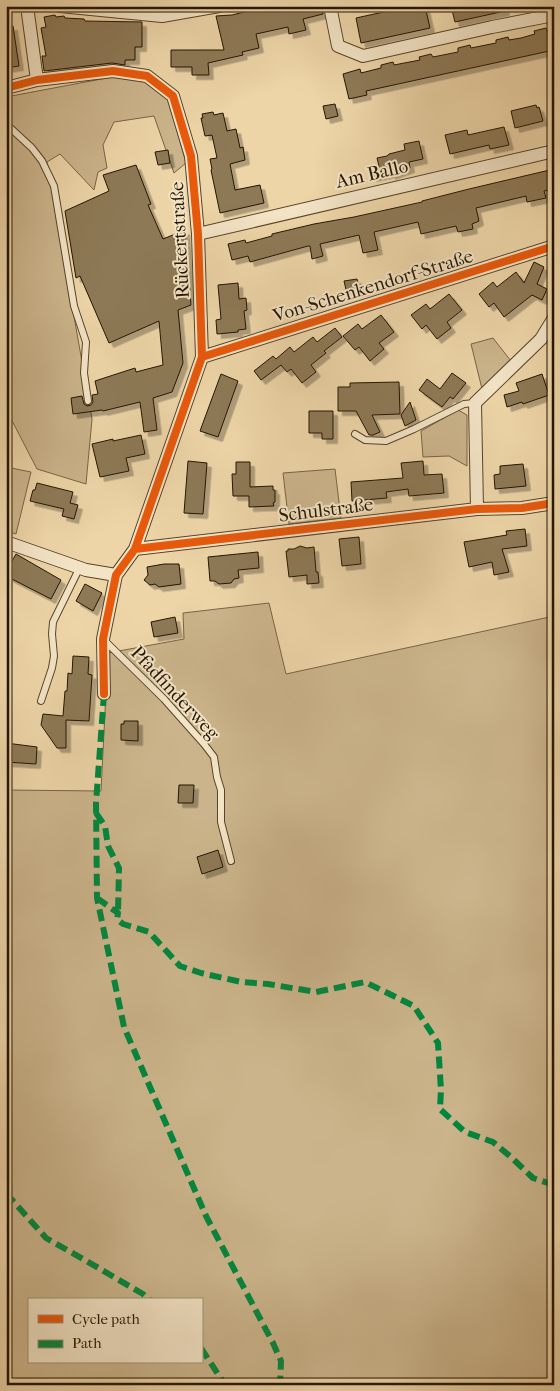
<svg xmlns="http://www.w3.org/2000/svg" width="560" height="1391" font-family="'IM FELL French Canon',serif">
<style>
.green{fill:#cbb48b;stroke:#786446;fill-rule:evenodd}
.building{fill:#8d7957;stroke:#241500;filter:url(#shadow)}
.lines{fill:none;stroke-linecap:round;stroke-linejoin:round}
.service-casing{stroke:#56452a;stroke-width:8}
.minor-casing{stroke:#56452a;stroke-width:14}
.service{stroke:#f3e4c6;stroke-width:6}
.minor{stroke:#f3e4c6;stroke-width:12}
.quiet{stroke:#00873e;stroke-width:6;stroke-dasharray:12 6;stroke-linecap:butt}
.cycleway-casing{stroke:#f3e4c6;stroke-width:11}
.cycleway{stroke:#e8590c;stroke-width:8}
.labels{text-anchor:middle;dominant-baseline:central;stroke-width:4;stroke-linejoin:round;paint-order:stroke}
.street-label{font-size:19px;fill:#241500;stroke:#f3e4c6}
</style>
<defs>
<filter id="shadow"><feDropShadow dx="4.5" dy="4.5" stdDeviation="0" flood-color="#0004"/></filter>
</defs>
<rect width="100%" height="100%" fill="#edd5a8"/>
<filter id="stains"><feTurbulence type="fractalNoise" baseFrequency=".004" numOctaves="4"/><feColorMatrix values="0 0 0 0 .2 0 0 0 0 .09 0 0 0 0 .02 0 0 0 .5 -.17"/></filter>
<radialGradient id="worn" r=".72"><stop offset=".6" stop-color="#630" stop-opacity="0"/><stop offset="1" stop-color="#630" stop-opacity=".3"/></radialGradient>
<path class="green" d="M112 77 147 80 167 96 186 163 174 173 154 116 114 122 103 145 107 168 98 172 94 190 60 154 47 162 92 419 86 484 37 469 6 409V97Z
M493 338 511 361 482 389 471 344Z
M458 410 467 415V466L449 456 423 457 421 431Z
M6 467 31 472 16 534 6 531Z
M335 469 341 518 289 524 283 473Z
M269 603 286 674 554 616V1385H6V790L101 791 108 653 184 639 183 613ZM29 1300H201V1362H29Z"/>
<path class="building" d="M269 6H322L323 14 303 19 306 30 289 34 288 27 256 34 259 48 242 52 243 55 208 63 209 75H192V67H171V50H224L216 16 232 15Z
M411 6H425L430 28 361 43 356 18Z
M451 6H504L505 11 455 22Z
M55 15 56 17 64 16 65 18 84 19 85 21 142 22V47H135V60H125V65L112 63 44 71 42 56H46L41 28 46 27 44 17Z
M6 26H13L19 66 6 68Z
M546 28 548 32 554 30V50L366 91 367 95 349 99 343 74 360 69 361 73 381 68V65L393 62 394 65 420 60 419 57 431 54 433 57 458 52V48L470 45 471 48 496 43V40L508 37 509 40 521 38 535 34 534 31Z
M335 104 338 116 326 119 323 106Z
M536 105 537 108 539 107 543 121 515 128 511 111Z
M213 112 214 115 223 113 227 131 236 129 240 148 243 147 245 160 230 164 235 190 260 185 264 203 220 213 211 170 212 169 210 159 217 158 212 135 205 136 201 118H203L202 114Z
M504 127 509 145 490 149 489 145 450 154 445 135 467 130 468 135Z
M419 141 423 159 409 162 410 168 391 175V173L372 177 379 166 377 158 387 156 389 154 405 150 404 144Z
M168 150 170 163 158 165 155 152Z
M136 165 151 204 148 205 163 239 185 230 191 305 178 310 183 363 172 392 153 398 157 430 144 432 140 402 103 411 102 410 73 414 71 398 82 396 84 404 87 406 91 405 93 402 92 395 98 394 95 381 135 368 136 372 163 365 159 321 109 343 80 276 76 278 65 211 109 191 103 175Z
M554 169V189L544 191 546 198 527 202 526 196 476 208 479 221 472 224 473 229 458 232 456 226 421 234 418 222 374 232 378 250 363 253 359 235 320 244 323 256 312 259 310 246H308L250 262 248 256 232 260 228 244 245 240 246 243 272 236V234L314 224 354 217 422 202V201L469 189Z
M534 262 544 267 537 284 547 289 542 300 532 295 504 317 494 303 489 307 479 294 493 282 497 287 516 272 524 283Z
M357 279 360 291 347 294 344 281Z
M238 283 239 299 246 298 247 310 244 311 246 329 238 330V332L217 334 216 320 221 319 218 285Z
M449 294 462 310 447 322 451 328 437 339 426 325 422 329 411 315 426 304 430 309Z
M381 315 394 332 379 343 384 349 370 361 359 347 355 350 343 336 358 324 362 329Z
M335 328 342 337 324 351 326 353 311 365 316 372 302 383 291 369 287 372 281 365 261 380 254 371 273 356 276 359 290 347 294 352 313 337 317 342Z
M452 373 466 383 453 399 450 397 442 407 419 390 427 379 440 389Z
M221 374 238 381 218 437 200 431Z
M542 374 549 395 523 404 522 402 507 407 504 395 519 391 516 383Z
M399 382 400 414 372 415 380 432 373 435H369L356 411H338V387H350V383Z
M410 402 416 420 405 426 401 415Z
M309 411H333V439H322V433H309Z
M141 435 145 454 126 458 129 471 100 477 92 444 113 439V441Z
M188 461 207 463 203 514 184 513Z
M423 461 424 475 442 474 444 493 409 496 408 489 386 492 387 498 352 501 351 482 403 478 401 463Z
M236 462H250V487L273 486V490H275V502L273 503 274 506 249 507V496H233L232 474H236Z
M523 464 526 486 495 489 494 475 500 474V466Z
M37 483 73 492 70 503 78 505 74 519 62 516 64 509 30 501 33 490H35Z
M525 529 527 546 502 549 509 572 494 575 492 562 469 567 464 542 507 535 506 531Z
M359 537 361 564 342 566 339 539Z
M300 546 307 548 314 547 316 572H318L319 583 307 584V575L289 577 286 551H288V549H294Z
M258 552 259 568 238 570 239 578 234 579 231 583 219 584 215 581H210L208 557Z
M16 554 61 580 51 599 8 577 10 572 9 566Z
M164 564H179L181 584 159 587 155 584 150 585 144 580 148 575 147 567Z
M85 584 102 593 93 611 76 601Z
M175 617 178 633 154 637 151 622Z
M73 656 89 657 88 674 92 675 89 721 66 720V748H57L41 725 43 714 63 716 65 691H67L68 673 72 674Z
M124 721H138V741L121 740V724H124Z
M6 743 37 747 36 764 6 762Z
M179 785H194L193 803H178Z
M218 850 223 867 202 874 197 857Z"/>
<g class="lines">
<defs>
<path id="service" d="M6 124 32 148 42 161 54 186 74 306 86 342 84 373 88 401
M355 434 365 440 386 441 414 429 464 404 475 403
M104 640 164 699 204 744 214 757 217 777 221 790V822L231 861
M41 701 52 668 54 656 52 634 53 622 80 567"/>
<path id="minor" d="M27 6 37 80
M60 6 162 16 219 6
M330 6 338 46 363 56 492 27 554 15
M6 88 37 80 113 71 147 76 173 96 191 156 198 234 202 357 135 549 116 575 103 639 104 694
M198 234 554 151
M202 357 554 246
M477 509 475 403 541 339 554 318
M6 542 86 570 116 575
M135 549 477 509 522 508 554 503"/>
</defs>
<use href="#service" class="service-casing"/>
<use href="#minor" class="minor-casing"/>
<use href="#service" class="service"/>
<use href="#minor" class="minor"/>
<path class="quiet" d="M104 694 96 803 97 898 124 1027 206 1216 273 1343 281 1361 280 1385
M96 813 105 826 108 846 119 868 118 913
M97 898 118 913 117 919 123 924 149 932 180 966 201 973 241 982 268 984 316 992 365 982 414 1006 438 1043 441 1090 440 1109 465 1132 493 1142 511 1157 533 1178 554 1185
M6 1193 46 1238 83 1259 143 1294 150 1300
M201 1348 225 1385"/>
<defs>
<path id="cycleway" d="M6 88 37 80 113 71 147 76 173 96 191 156 198 234 202 357 135 549 116 575 103 639 104 694
M202 357 554 246
M135 549 477 509 522 508 554 503"/>
</defs>
<use href="#cycleway" class="cycleway-casing"/>
<use href="#cycleway" class="cycleway"/>
</g>
<g class="labels">
<g class="street-label">
<text transform="translate(372 174) rotate(-13)">Am Ballo</text>
<text transform="translate(180 240) rotate(-93)">Rückertstraße</text>
<text transform="translate(373 286) rotate(-17)">Von-Schenkendorf-Straße</text>
<text transform="translate(326 510) rotate(-7)">Schulstraße</text>
<text transform="translate(175 693) rotate(47)">Pfadfinderweg</text>
</g>
</g>
<rect width="560" height="1391" fill="none" stroke="#edd5a8" stroke-width="25"/>
<rect x="8" y="8" width="545" height="1376" fill="none" stroke="#241500" stroke-width="2.5"/>
<rect x="12" y="12" width="535" height="1366" fill="none" stroke="#241500"/>
<rect x="28" y="1298" width="175" height="65" fill="#f3e4c6" stroke="#a09177"/>
<rect x="38" y="1315" width="25" height="8" fill="#e8590c" stroke="#a09177"/>
<text x="72" y="1324" font-size="15" fill="#241500">Cycle path</text>
<rect x="38" y="1340" width="25" height="8" fill="#00873e" stroke="#a09177"/>
<text x="72" y="1348" font-size="15" fill="#241500">Path</text>
<rect width="100%" height="100%" filter="url(#stains)"/>
<rect width="100%" height="100%" fill="url(#worn)"/>
</svg>
